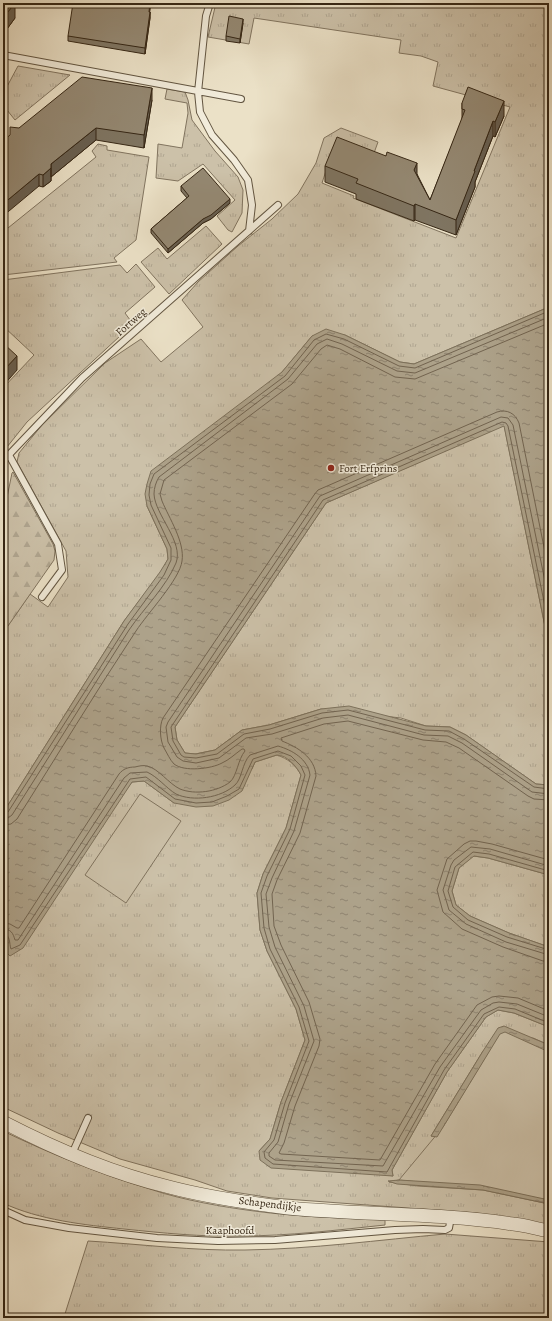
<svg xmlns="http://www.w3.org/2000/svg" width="552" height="1321" font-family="Alegreya,serif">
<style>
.grass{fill:url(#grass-tufts);stroke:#81745f}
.forest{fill:url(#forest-firs);stroke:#81745f}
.park{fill:#ccc1a9;stroke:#81745f}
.water{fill:url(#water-ripples);stroke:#7d715b}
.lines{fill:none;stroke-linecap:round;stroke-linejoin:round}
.shore{stroke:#726450;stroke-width:1}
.service-casing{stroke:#635642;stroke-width:8}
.minor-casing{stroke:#635642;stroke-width:14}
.service{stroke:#f2ecdb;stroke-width:6}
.minor{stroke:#f2ecdb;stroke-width:13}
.wall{fill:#7f7562;stroke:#362715}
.shaded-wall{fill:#685f50;stroke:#362715}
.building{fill:#948872;stroke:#362715}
.poi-dot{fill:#8f2418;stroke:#f2ecdb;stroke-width:1.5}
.labels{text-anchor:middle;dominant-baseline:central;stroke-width:3;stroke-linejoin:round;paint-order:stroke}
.street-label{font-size:11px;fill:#362715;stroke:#f2ecdb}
.poi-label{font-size:11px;fill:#362715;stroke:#f2ecdb;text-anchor:start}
</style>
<defs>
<pattern id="grass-tufts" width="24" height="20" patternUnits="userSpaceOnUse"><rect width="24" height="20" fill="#ccc1a9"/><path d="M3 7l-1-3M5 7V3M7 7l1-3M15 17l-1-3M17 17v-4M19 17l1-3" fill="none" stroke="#b0a691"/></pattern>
<pattern id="forest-firs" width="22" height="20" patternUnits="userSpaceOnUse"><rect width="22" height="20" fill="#ccc1a9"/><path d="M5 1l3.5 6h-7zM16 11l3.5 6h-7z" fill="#b0a691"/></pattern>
<pattern id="water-ripples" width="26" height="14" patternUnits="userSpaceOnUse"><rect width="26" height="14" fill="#ada28a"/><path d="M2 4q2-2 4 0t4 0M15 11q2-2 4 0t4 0" fill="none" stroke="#8e8470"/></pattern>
</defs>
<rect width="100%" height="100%" fill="#ebe1c7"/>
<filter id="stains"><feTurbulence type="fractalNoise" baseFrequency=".005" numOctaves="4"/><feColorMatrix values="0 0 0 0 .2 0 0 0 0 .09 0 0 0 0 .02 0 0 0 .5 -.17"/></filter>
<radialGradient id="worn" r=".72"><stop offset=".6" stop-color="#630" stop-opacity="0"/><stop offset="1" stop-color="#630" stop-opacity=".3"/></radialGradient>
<path class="grass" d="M216 3H549V307L414 364 400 362 345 335 312 336 282 372 147 506 167 549 168 559 161 572 124 621 3 813V633L30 594 48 607 68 577 66 551 17 462 19 453 42 425 105 363 141 339 161 362 203 327 182 300 198 282 238 246 272 219 298 194 316 163 324 138 341 128 378 142 374 153 336 140 322 183 354 196 353 198 456 238 510 107 433 86 438 62 421 56 399 53 401 40 254 18 249 44 208 37Z
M18 66 70 75 15 120 3 105V94Z
M167 89 185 92 188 100 192 120 215 151 238 177 243 190 242 213 232 232 228 230 217 216 235 200 203 164 178 181 156 178 158 144 182 148 188 113 187 103 165 99Z
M98 144 107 146V150L149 157 136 240 114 258 117 262 3 275V232L96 157 92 151Z
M206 226 222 244 169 294 141 262 158 248 167 259Z
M136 264 155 287 125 313 133 324 27 422 3 452V388L34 355 3 326V280L120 265 127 273Z
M504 425 549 646V785L536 784 466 735 450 727 426 726 401 718 321 709 269 725 242 730 215 750 195 754 185 753 177 740 175 727 326 503Z
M277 755C288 759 295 764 301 775L286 828 263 874 257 893 260 930 267 951 296 1009 305 1040 281 1102 270 1139 259 1151 393 1176 392 1170 447 1072 486 1017 498 1010 514 1013 549 1027V1045L533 1038 483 1051 431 1136 437 1137 480 1185 399 1180 389 1182 418 1186 483 1190 549 1204V1225L476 1213 272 1198 227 1191 195 1180 120 1159 58 1133 3 1107V934L4 935 7 953 132 782 144 781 174 803 252 769 255 762Z
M473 856 488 858 549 875V947L509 933 470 916 456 905 452 891 459 868Z
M3 1131C51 1154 102 1175 153 1190 183 1200 223 1207 254 1211 298 1217 342 1218 385 1220V1225C337 1230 289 1236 240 1236 201 1237 163 1233 124 1229 85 1225 39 1220 3 1203Z
M445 1234 549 1242V1318L64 1317 88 1241C140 1244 193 1251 245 1250 312 1249 379 1240 445 1234Z"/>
<path class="forest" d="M13 472 53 544 55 551 54 560 3 633V558L5 555 3 553V517L12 473Z"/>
<path class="park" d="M140 794 181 821 126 903 85 875Z
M503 1028 549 1049V1202L487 1189 399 1180 443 1127Z"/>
<path class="water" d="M549 307V646L504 426 326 503 175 727 177 740 185 753 196 754 215 750 242 730 269 725 321 709 349 706 426 726 450 727 466 735 536 784 549 785V875L488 858 474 856 459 868 452 891 456 905 470 916 509 933 549 947V1027L514 1013 498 1010 486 1017 447 1072 392 1170 393 1176 271 1168 260 1160 259 1151 270 1139 281 1102 305 1040 296 1009 267 951 260 930 257 893 263 874 286 828 301 775C297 767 287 755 277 755 276 755 259 761 255 762L242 791 229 800 213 806 196 807 174 803 144 781 132 782 23 948 10 956 7 953 4 935 3 934V813L124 621 160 572 168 559 167 549 147 506 145 494 147 484 151 471 282 372 312 336 326 329 345 335 400 362 414 364Z
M504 1026 549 1045V1052L505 1032 500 1034 437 1137 431 1136 483 1051 498 1028Z
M399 1180 480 1185 549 1200V1204L483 1190 397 1184 388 1181Z"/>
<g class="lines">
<path class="shore" d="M549 601 513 425 508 418 501 417 320 496 168 722 166 727 168 742 177 757 183 761 196 763 219 758 246 738 272 734 323 718 348 715 424 735 448 736 462 743 532 792 549 794
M549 626 508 426 506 423 502 422 323 500 171 727 173 741 181 755 184 757 196 758 217 754 244 734 270 729 322 713 348 710 425 730 449 731 464 739 534 787 549 789
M549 800 534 799 528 796 459 748 446 742 423 740 348 721 324 724 281 738 282 741C297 747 315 757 316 776L300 833 277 880 272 894 274 926 281 945 309 1002 320 1039 319 1046 295 1106 284 1143 279 1153 281 1154 380 1160 435 1064 477 1005 492 997 499 996 518 998 549 1011
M3 814 8 812 128 624 164 575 171 560V548L151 505 149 495 150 484 154 474 285 376 314 340 326 334 344 339 399 366 415 368 549 311
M3 819 8 818 12 815C51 754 90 691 129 630 144 608 166 587 176 563 184 542 155 515 154 494 154 488 156 482 159 477L288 379 317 344 327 339 342 344 397 371 415 373 549 317
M3 825 11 824 17 819C57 756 95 693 136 631 147 614 180 579 182 561 185 542 169 518 162 501L160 494 164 480 292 384 321 349 327 345 340 349 395 377 415 379 549 323
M549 860 492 844 476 841H470L464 844 447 859 437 890 443 912 462 929 503 947 543 961H549
M549 866 490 849 471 847 454 860 451 865 443 890 449 910 466 924 506 942 549 955
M549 871 489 854 473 852 455 867 448 891 453 907 468 920 507 937 549 950
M3 923 10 924 17 928H19L119 774C123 769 128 767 135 767 139 766 143 765 147 766 158 768 169 784 180 789 195 795 217 792 230 782 237 776 238 759 245 751L244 749H242C235 754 229 760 222 763 211 769 184 772 174 764 170 760 167 753 164 748 160 740 159 726 163 718L314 495 318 490 497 412C507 409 515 413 519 423L549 572
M3 929C11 929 13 933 15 940H18L124 778 130 773 147 772C158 777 166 788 176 794 193 802 221 798 235 785 242 779 242 763 250 755L278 746C292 750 308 759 310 775L294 831 272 878 266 894 269 927 275 947 304 1006 314 1041 289 1104 278 1142 269 1153V1156L275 1160 383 1166 440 1067 481 1010 493 1003 499 1002 517 1004 549 1017
M3 934C11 934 9 944 11 949L20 945 130 779 146 777 175 799 196 803 212 802 227 796 239 789 253 759 278 751 291 756 301 766 305 775 290 829 267 876 261 893 264 928 270 949 299 1007 309 1041 285 1103 274 1140 264 1152 265 1158 273 1164 387 1172 444 1070 484 1014 499 1007 515 1009 549 1023"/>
<defs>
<path id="service" d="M210 3 206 16 198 92 200 112 212 135 234 160 248 180 252 205 249 231
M3 55 241 99
M9 455 58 544 62 570 42 597
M3 461 82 378 278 205
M72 1154 88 1118
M3 1210 25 1220 69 1228 157 1238 218 1241 275 1240 395 1230 423 1229 445 1230 449 1228 451 1217"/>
<path id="minor" d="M3 1122C55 1149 111 1173 169 1187 207 1197 248 1203 288 1208 363 1215 439 1213 513 1224 525 1225 537 1229 549 1231"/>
</defs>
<use href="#service" class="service-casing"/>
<use href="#minor" class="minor-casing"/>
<use href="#service" class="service"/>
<use href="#minor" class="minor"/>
</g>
<path class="wall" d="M3 3 15 18 7 29 3 26Z
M150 12V18L145 54 68 41V36Z
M243 23 240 43 226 41V36Z
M152 100 144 148 96 140 51 177V181L43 187 39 186 19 128Z
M462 103 504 116 495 137 493 136 475 182V187L456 235 415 220 414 221 356 199V194L325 182V166L386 156 417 174 430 200 462 120Z
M181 186 230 203 211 219 203 223 168 253 151 233V229L187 198 181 191Z"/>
<path class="shaded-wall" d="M15 3V18L7 29V13Z
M150 3H151L149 17V12Z
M150 12V18L145 54V48Z
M243 19V23L240 43V39Z
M152 88V100L144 148V135Z
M504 101V116L495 137V122Z
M493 121V136L475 182V187L456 235V220L474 171Z
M96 128V140L51 177V164Z
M417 163V179L414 170Z
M51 168V181L43 187V175Z
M39 174V186L3 216V204Z
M230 199V203L211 219 203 223 168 253V249L203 219Z
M415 204V220L414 221V206Z
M17 356V370L3 386V371Z"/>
<path class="building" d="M3 3H15L7 13 3 10Z
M73 3H150L149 12H150L145 48 68 36Z
M229 16 243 19 240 39 226 36Z
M82 77 152 88 144 135 96 128 51 164V168L43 175 39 174 3 204V141L10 135V127L19 128Z
M468 87 504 101 495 122 493 121 474 171H475L456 220 415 204 414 206 356 183 358 179 325 166 337 137 386 156 387 152 417 163 414 170 430 200 465 110 462 109V103Z
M203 168 230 199 211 215 203 219 168 249 151 229 189 196 181 186Z
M3 343 17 356 3 371Z"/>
<circle class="poi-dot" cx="331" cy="468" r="4"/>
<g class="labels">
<g class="street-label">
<text transform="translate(131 322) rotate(-41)">Fortweg</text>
<text transform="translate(270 1204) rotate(7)">Schapendijkje</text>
<text x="230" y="1230">Kaaphoofd</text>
</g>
<g class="poi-label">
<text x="339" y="468">Fort Erfprins</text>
</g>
</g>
<rect width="552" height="1321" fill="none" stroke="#ebe1c7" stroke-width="16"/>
<rect x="4" y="4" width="544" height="1313" fill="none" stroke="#362715" stroke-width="2"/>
<rect x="8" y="8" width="536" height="1305" fill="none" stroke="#362715"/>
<rect width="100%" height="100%" filter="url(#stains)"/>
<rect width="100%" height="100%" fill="url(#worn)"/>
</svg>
